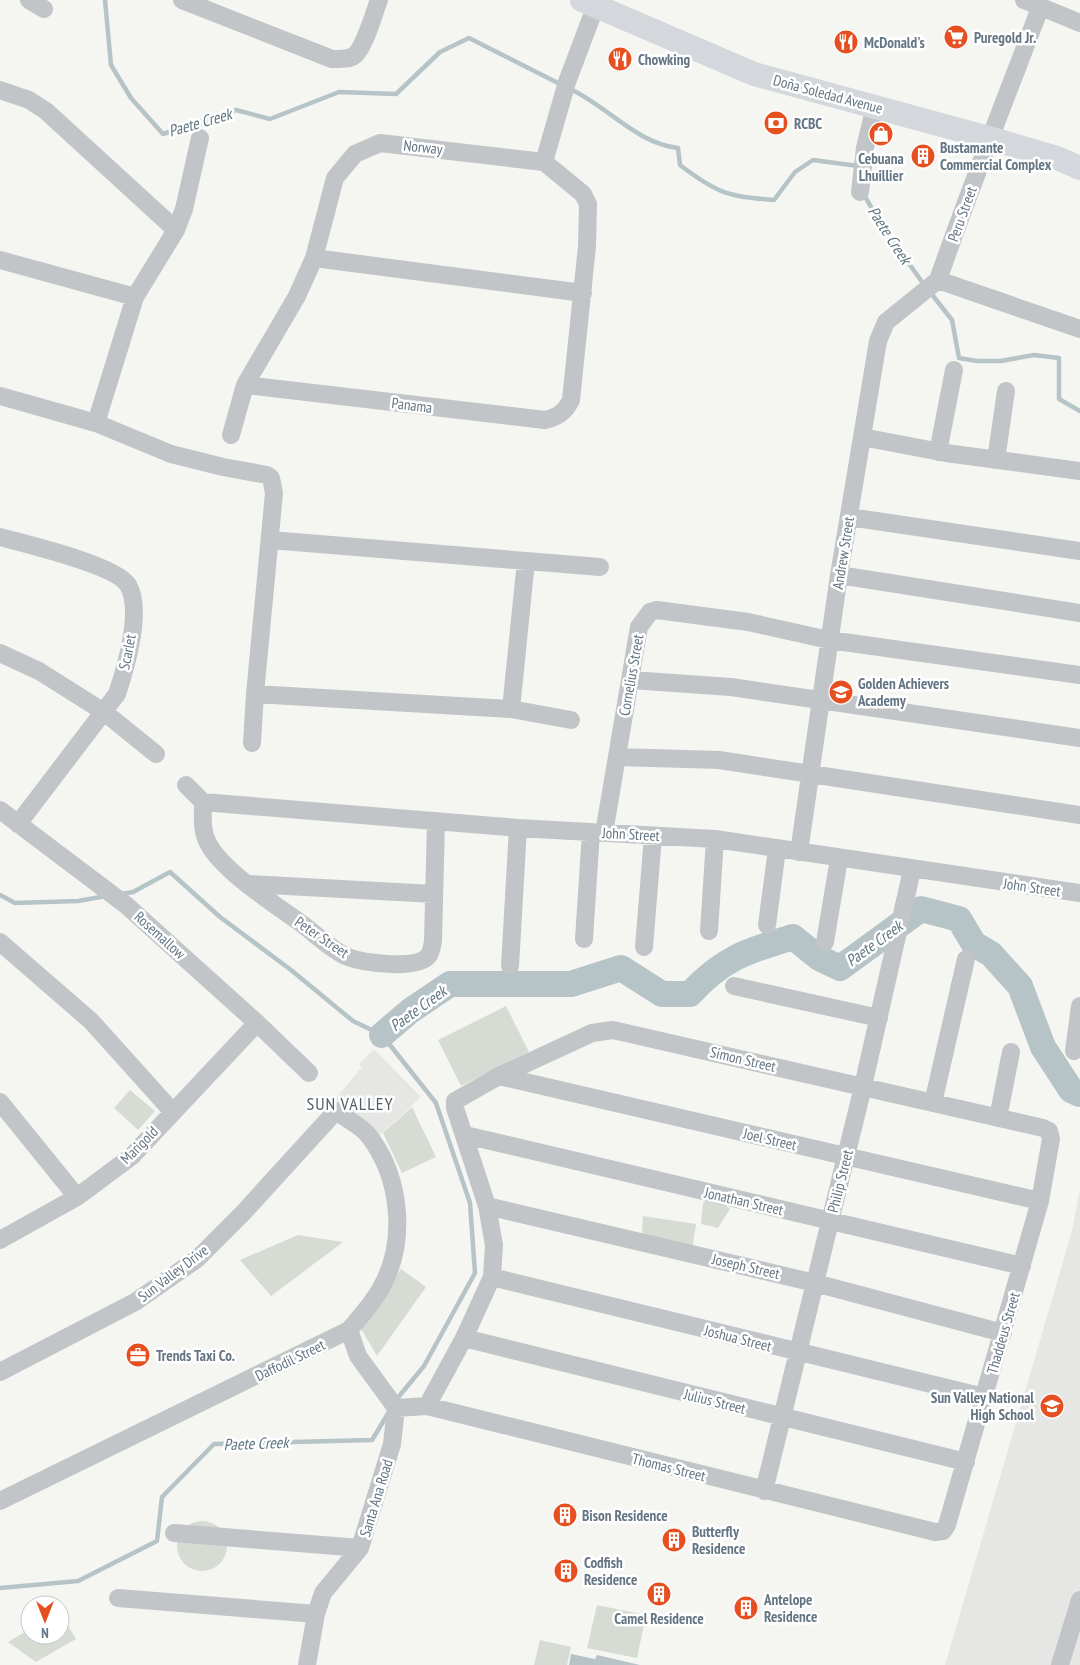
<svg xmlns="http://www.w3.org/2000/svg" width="1080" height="1665" font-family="'PT Sans Narrow',sans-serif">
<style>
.built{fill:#e6e7e5}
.green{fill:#d6dcd3}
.water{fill:#b6c3c7}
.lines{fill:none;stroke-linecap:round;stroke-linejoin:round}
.stream{stroke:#b6c3c7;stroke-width:4.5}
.river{stroke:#b6c3c7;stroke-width:26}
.street{stroke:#c1c5c8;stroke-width:18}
.secondary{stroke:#d4d8dc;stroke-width:24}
.labels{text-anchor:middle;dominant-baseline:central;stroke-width:5;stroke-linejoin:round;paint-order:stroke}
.poi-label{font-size:15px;font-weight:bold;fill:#647583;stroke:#fff;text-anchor:start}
.street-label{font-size:15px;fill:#647583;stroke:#fff}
.water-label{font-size:16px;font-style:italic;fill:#5f7780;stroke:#fff}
.quarter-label{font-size:18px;letter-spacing:1px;fill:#525e68;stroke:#fff}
</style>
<rect width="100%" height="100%" fill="#f5f6f2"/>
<path class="built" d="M374 1049 421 1097 375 1140 335 1099 362 1067 359 1064Z
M1080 1189V1665H945L1072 1231Z"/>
<path class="green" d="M506 1006 529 1052 461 1086 438 1040Z
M130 1090 155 1111 138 1130 114 1108Z
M412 1107 436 1157 402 1173 383 1133Z
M709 1199 724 1204 730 1209 718 1228 701 1224 703 1203Z
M643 1216 696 1224 692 1250 644 1238 642 1229Z
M298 1235 343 1242 271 1296 240 1260Z
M401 1269 426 1287 377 1356 360 1327Z
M177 1546a25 25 0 1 1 50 0a25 25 0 1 1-50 0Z
M597 1605 646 1615 637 1658 587 1648Z
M60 1612 76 1639 36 1662 8 1642 30 1629V1635H60Z
M540 1640 571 1647 567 1665H534Z"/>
<path class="water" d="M571 1654 595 1659 597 1655 640 1665H569Z"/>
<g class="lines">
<path class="stream" d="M105 0 111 65 131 98 163 134 236 110 270 119 339 92 396 94 440 52 469 38 562 85
M574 91C610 109 637 143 678 148L680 165C718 194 727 196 774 200L795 172 813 160 858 166
M864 195 884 229 925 286
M930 292 952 320 959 358 977 361H1001L1034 355 1059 358V399L1080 411
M121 894 133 892 170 872 220 917 291 970 353 1021 382 1035 436 1103 470 1203 475 1273 424 1366 396 1400
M0 895 15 903 78 901 106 896
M0 1588 78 1581 157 1541 162 1497 214 1444 372 1440 389 1412"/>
<path class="river" d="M382 1035 410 1011 450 984H571L621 968 662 994H690C723 958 747 951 793 937L819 958 840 968 921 909 959 919 974 944 991 954 1020 986 1043 1047 1071 1090 1080 1094"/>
<path class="street" d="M29 0 44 9
M182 0 332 59C339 59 349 60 355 55 365 46 374 13 379 0
M1024 0 1080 23
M1040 8C1006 98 970 188 938 280L1080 329
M0 90 29 100 46 111 176 230
M544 162 567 82 596 5
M860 192 865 148 875 106
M314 258 583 293
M0 260 135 297
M0 396 96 423 171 454 223 467 267 475 271 478 274 493 255 694 252 743
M96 423 135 297 176 230 184 209 200 138
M231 435 245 385 297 296 314 258 335 178 355 154 380 143 544 162 583 194 588 204 587 246 571 400C565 412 558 417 545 420L245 385
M862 437 946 453 1080 471
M938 452 954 370
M996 460 1006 391
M849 517 1080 551
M0 537C26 544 116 565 128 585 143 610 126 667 117 694L18 824
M270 540 600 567
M839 575 1080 613
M0 653 39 671 104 712 156 754
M631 680 731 687 1080 738
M255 694 511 709 571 720
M511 709 526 561
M617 757 719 760 1080 815
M186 785 203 802 518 828 715 839 1080 893
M203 802C203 816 201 830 208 843 222 871 276 905 302 924 317 935 331 950 348 957 363 963 413 969 426 958 431 955 432 946 433 941L436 821
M0 810 126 905 257 1023 309 1073
M604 833 639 627 650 612 657 610 748 622 829 640 1080 675
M799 852 839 575 878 341 886 322 938 280
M249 884 434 894
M767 925 777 849
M709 931 715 839
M584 939 591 832
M0 942 91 1021 172 1111
M825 942 839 859
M644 947 653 836
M510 966 518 828
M734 986 879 1018
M1074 1051 1080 1006
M499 1076 1040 1201
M0 1102 77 1197
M933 1103 966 959
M998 1118 1011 1052
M465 1135 1022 1266
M487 1206 815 1283 1003 1333
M0 1240 77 1197 132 1156 257 1023
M492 1277 984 1397
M464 1338 966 1462
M0 1372 135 1302 197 1259 243 1213 336 1111C346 1119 362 1126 369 1136 401 1178 407 1242 381 1288 373 1303 360 1317 349 1330L0 1501
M396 1408 427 1406 935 1532 943 1531 947 1525 1040 1201 1051 1139 1049 1131 1043 1128 613 1030 592 1033 499 1076 455 1101V1108L487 1206 494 1245 492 1277 464 1338 427 1406
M764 1491 861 1095 912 870
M174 1533 360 1548
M118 1598 316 1614
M307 1665 316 1614 323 1593 360 1548 392 1444 396 1408 358 1356 349 1330
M1060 1665 1080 1600"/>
<path class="secondary" d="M582 0 754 74 989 138 1057 158 1080 168"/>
</g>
<defs>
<symbol id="supermarket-disc" viewBox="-11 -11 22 22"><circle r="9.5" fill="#e65021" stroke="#fff"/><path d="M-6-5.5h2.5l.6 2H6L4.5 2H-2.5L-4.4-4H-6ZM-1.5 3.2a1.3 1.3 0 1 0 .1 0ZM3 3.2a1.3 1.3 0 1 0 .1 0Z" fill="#fff"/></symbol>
<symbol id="restaurant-disc" viewBox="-11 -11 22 22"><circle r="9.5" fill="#e65021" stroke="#fff"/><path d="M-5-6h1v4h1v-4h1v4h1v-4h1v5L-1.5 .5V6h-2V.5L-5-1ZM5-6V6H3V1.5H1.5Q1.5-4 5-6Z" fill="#fff"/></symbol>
<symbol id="bank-disc" viewBox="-11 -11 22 22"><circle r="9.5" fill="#e65021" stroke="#fff"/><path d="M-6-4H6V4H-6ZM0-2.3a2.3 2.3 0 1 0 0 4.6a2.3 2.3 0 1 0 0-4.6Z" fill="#fff"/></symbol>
<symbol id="shop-disc" viewBox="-11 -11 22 22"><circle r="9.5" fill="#e65021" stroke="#fff"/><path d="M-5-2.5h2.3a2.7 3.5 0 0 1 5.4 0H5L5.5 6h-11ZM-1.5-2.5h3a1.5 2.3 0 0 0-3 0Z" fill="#fff"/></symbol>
<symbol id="building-disc" viewBox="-11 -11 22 22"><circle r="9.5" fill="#e65021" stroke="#fff"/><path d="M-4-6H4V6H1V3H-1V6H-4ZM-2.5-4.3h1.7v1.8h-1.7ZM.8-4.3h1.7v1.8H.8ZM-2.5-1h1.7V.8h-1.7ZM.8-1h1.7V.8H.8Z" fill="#fff"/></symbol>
<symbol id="school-disc" viewBox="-11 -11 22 22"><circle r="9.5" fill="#e65021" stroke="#fff"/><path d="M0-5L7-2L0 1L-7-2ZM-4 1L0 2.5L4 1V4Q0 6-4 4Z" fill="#fff"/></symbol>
<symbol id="office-disc" viewBox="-11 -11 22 22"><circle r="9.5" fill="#e65021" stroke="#fff"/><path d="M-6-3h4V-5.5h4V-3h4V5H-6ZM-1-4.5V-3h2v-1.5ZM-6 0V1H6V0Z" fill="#fff"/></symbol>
</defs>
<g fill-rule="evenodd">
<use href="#supermarket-disc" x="942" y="23" width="28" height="28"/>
<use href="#restaurant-disc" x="832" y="28" width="28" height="28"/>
<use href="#restaurant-disc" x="606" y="45" width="28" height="28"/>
<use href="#bank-disc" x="762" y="109" width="28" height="28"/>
<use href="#shop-disc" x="867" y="120" width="28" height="28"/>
<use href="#building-disc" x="909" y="142" width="28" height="28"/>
<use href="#school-disc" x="827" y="678" width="28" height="28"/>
<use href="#office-disc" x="124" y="1341" width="28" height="28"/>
<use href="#school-disc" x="1038" y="1392" width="28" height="28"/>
<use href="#building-disc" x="551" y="1501" width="28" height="28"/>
<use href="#building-disc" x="660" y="1526" width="28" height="28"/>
<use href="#building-disc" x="552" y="1557" width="28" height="28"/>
<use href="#building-disc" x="645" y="1580" width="28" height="28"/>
<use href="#building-disc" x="732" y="1594" width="28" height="28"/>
</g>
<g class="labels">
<g class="poi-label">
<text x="974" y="37">Puregold Jr.</text>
<text x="864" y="42">McDonald's</text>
<text x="638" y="59">Chowking</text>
<text x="794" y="123">RCBC</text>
<text x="940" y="147">Bustamante<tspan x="940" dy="17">Commercial Complex</tspan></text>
<text x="881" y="158" text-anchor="middle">Cebuana<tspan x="881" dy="17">Lhuillier</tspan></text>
<text x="858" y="683">Golden Achievers<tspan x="858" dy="17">Academy</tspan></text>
<text x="156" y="1355">Trends Taxi Co.</text>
<text x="1034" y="1397" text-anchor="end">Sun Valley National<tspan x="1034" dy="17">High School</tspan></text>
<text x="582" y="1515">Bison Residence</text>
<text x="692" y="1531">Butterfly<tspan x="692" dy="17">Residence</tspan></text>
<text x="584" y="1562">Codfish<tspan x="584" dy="17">Residence</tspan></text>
<text x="764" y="1599">Antelope<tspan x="764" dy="17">Residence</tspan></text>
<text x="659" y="1618" text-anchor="middle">Camel Residence</text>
</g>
<g class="street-label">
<text transform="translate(828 94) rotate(15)">Doña Soledad Avenue</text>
<text transform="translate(423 147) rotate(6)">Norway</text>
<text transform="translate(962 214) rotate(-70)">Peru Street</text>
<text transform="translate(412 405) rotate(7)">Panama</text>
<text transform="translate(843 553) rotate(-81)">Andrew Street</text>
<text transform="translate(127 652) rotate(-79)">Scarlet</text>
<text transform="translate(631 675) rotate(-80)">Cornelius Street</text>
<text transform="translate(631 834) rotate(3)">John Street</text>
<text transform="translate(1032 887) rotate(8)">John Street</text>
<text transform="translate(160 935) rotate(42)">Rosemallow</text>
<text transform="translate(322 937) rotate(34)">Peter Street</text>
<text transform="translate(743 1059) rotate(13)">Simon Street</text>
<text transform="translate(770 1139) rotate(13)">Joel Street</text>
<text transform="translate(139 1145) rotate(-45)">Marigold</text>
<text transform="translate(840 1181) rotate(-76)">Philip Street</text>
<text transform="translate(744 1201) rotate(13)">Jonathan Street</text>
<text transform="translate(746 1266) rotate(13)">Joseph Street</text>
<text transform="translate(173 1273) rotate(-37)">Sun Valley Drive</text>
<text transform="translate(1003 1333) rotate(-74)">Thaddeus Street</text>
<text transform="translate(738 1338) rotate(14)">Joshua Street</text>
<text transform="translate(290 1360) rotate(-26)">Daffodil Street</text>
<text transform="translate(715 1401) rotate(14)">Julius Street</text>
<text transform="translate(669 1467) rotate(14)">Thomas Street</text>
<text transform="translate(376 1498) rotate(-73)">Santa Ana Road</text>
</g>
<g class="water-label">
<text transform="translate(200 122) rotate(-16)">Paete Creek</text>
<text transform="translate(890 235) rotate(57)">Paete Creek</text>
<text transform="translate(874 943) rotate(-36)">Paete Creek</text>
<text transform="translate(418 1008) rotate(-36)">Paete Creek</text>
<text transform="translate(256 1443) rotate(-2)">Paete Creek</text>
</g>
<g class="quarter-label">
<text x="350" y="1103">SUN VALLEY</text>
</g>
</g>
<g transform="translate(45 1620) rotate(180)"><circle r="24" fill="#ffffff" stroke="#c1c8cd"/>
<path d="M0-4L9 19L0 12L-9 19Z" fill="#e65021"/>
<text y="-8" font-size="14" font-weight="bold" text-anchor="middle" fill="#647583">N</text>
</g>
</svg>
